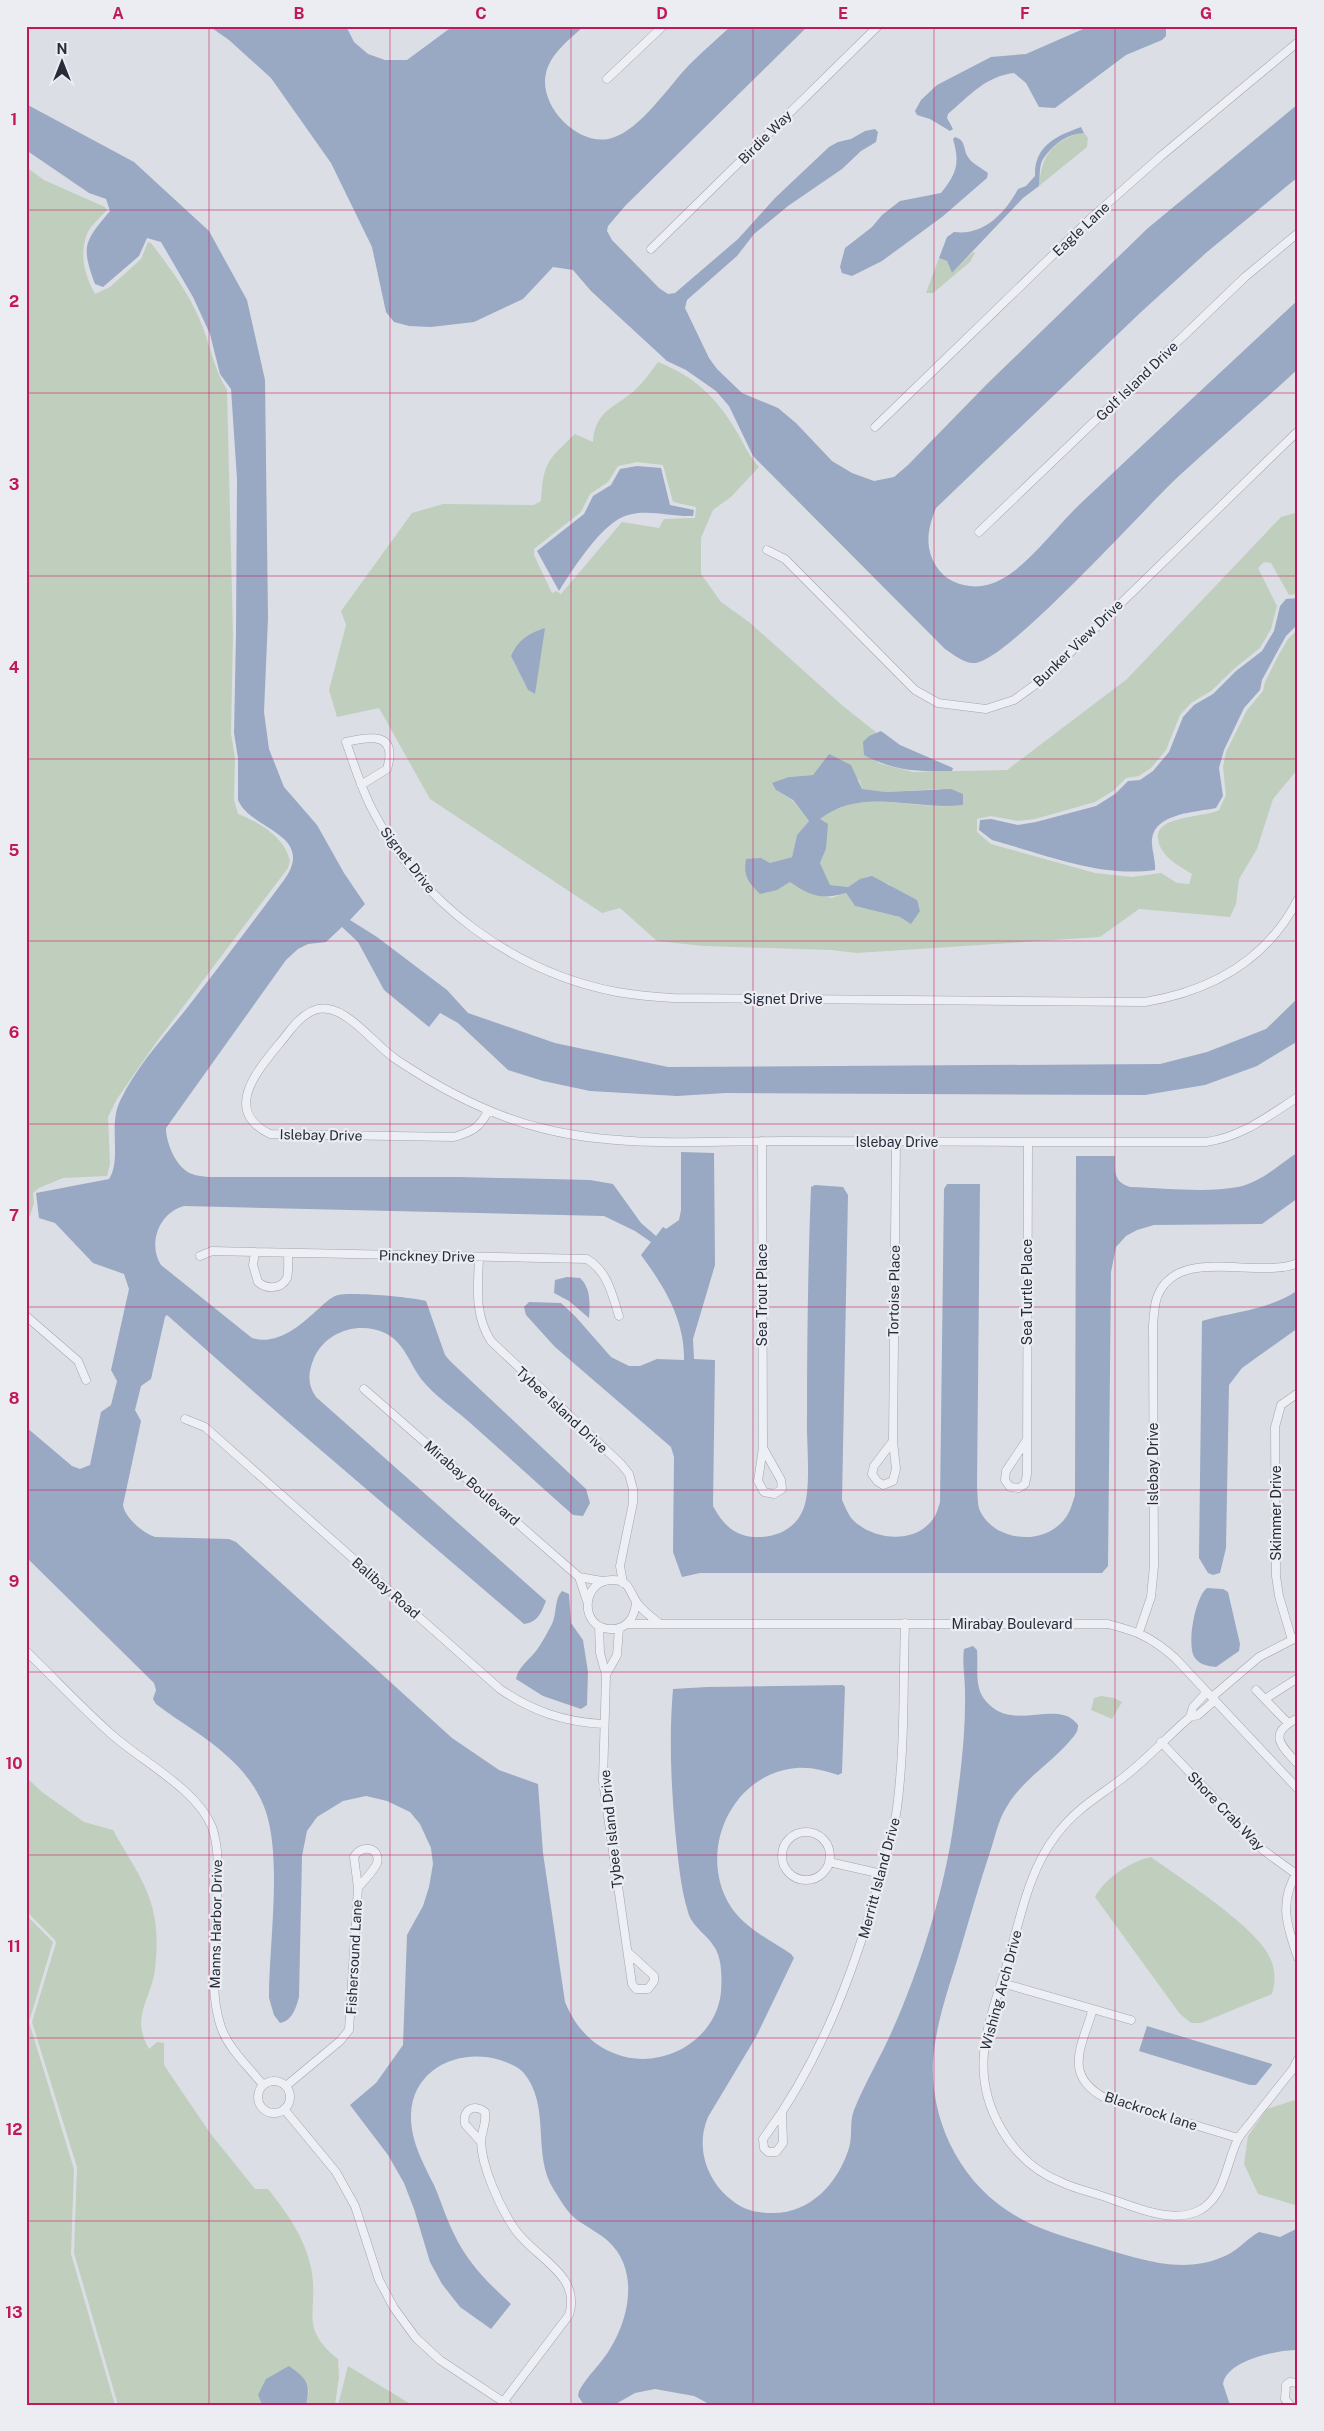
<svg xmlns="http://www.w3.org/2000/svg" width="1324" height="2431" font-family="'Public Sans',sans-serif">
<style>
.green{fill:#c0cebd;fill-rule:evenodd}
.water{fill:#99a8c3}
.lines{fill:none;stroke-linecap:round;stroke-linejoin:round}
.minor-casing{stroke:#a2a5ae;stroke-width:9}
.minor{stroke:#eeeff4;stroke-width:8}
.grid{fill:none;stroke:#c2185b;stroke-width:1;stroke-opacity:0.55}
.labels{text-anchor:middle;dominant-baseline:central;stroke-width:4.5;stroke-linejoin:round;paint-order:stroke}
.street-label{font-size:14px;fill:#272b3a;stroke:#ebedf3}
.neatline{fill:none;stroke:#c2185b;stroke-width:2}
.grid-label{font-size:16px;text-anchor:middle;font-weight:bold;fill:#c2185b}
</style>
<rect width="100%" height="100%" fill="#dcdee5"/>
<path class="green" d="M1079 133H1084L1088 138 1087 147 1039 186C1042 155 1050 144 1079 133Z
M26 167 44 180 105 207 107 210C101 217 90 226 87 234 79 255 85 276 95 294L110 287 141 259 148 242 151 243C169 267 187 290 199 318 210 342 213 368 227 390L233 634 231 733 235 759 234 800 238 814C259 822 285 837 290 861L288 868 155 1044 117 1099 108 1117 110 1164 107 1176 63 1178 39 1188 33 1193 34 1203 30 1216 26 1213Z
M973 252 975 253 970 262 933 293H926L939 258 947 261 952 273Z
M658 362C694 376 717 398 737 432 744 444 749 456 759 467L731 497 713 510 701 538V574L721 602 749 622 843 706 877 733 869 736 878 763 913 772 1007 770 1127 679 1281 517 1298 512V594L1289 595 1271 563 1264 562 1258 568 1277 606 1271 629 1260 648 1235 668 1211 691 1191 703 1180 715 1166 750 1151 768 1139 776 1126 778 1113 791 1095 802 1035 819 1018 821 991 816 977 819V832L991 844 1095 873 1132 877 1161 873 1177 883 1189 884 1192 874C1179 866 1160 856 1158 839 1155 815 1204 818 1219 810L1226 795 1223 767 1226 752 1247 710 1263 691 1265 682 1278 656 1288 639 1298 629V769L1273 799 1257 849 1239 879 1236 904 1230 917 1139 909 1100 937 857 953 831 950 703 946 657 941 620 908 602 913 430 799 379 708 337 717 329 690 346 625 341 611 412 513 443 504 534 505 541 501C543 462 548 460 575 434L593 442C595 410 615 408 635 390 644 382 651 371 658 362ZM637 462 663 465 673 502 696 507 695 518 664 519 659 528 622 522 561 594 556 591 552 593 534 555V549L581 512 590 494 608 482 618 466ZM511 656 535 694 528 690ZM829 754 860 781 862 789 886 792 939 789 963 805C912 812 866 785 819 819L826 849 820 863 830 885 848 887 860 879 889 884 894 889 917 900 900 917 855 906 846 893 831 898 790 882 777 890 761 858 770 863 792 857 797 835 809 821 792 800 776 790 789 777 813 775Z
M1101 1696 1114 1698 1122 1702 1112 1719 1091 1710 1094 1698Z
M26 1777 42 1792 84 1822 113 1830C128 1858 148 1883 154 1915 158 1933 157 1958 154 1976 147 2005 132 2019 149 2049L157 2042 164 2043V2065L210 2133 255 2189H268C288 2214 307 2241 312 2273 318 2313 299 2328 338 2359L339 2377 335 2405H306L309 2390 258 2395 262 2405H118L74 2253 77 2167 32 2022 56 1943 55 1940 26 1911Z
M1151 1857C1180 1878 1260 1929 1271 1960 1276 1973 1275 1982 1272 1994L1201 2023H1191L1180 2014 1095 1897C1105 1878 1131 1861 1151 1857Z
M26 1915 53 1942 29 2022 74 2169 71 2254 115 2405H26Z
M1298 2099V2206L1258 2194 1244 2164 1248 2136 1267 2109Z
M348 2366 412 2405H338Z"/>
<path class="water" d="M209 26H346L354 42 368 54 385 60H407L453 26H584C570 39 551 53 546 73 538 106 579 148 612 138 640 130 669 86 689 65 702 52 717 39 731 26H808L625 206 608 226 607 231 612 240 659 288 668 294 675 293 738 239 775 198 829 147 838 142 851 139 865 131 875 129 878 132 876 142 861 151 842 169 788 206 754 234 737 256 687 300 685 308 709 358 717 369 742 393 778 408 796 423 832 461 852 473 874 481 894 477 908 465 988 383 1148 228 1298 104V177L1207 252 1140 313 936 508C928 528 924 546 936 566 949 587 979 592 1000 580 1029 565 1055 528 1079 505 1152 436 1225 368 1298 300V369C1259 405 1219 439 1180 475 1147 505 1008 661 975 663 964 664 953 654 945 649L753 456 729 406 716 391 686 370 667 361 591 291 573 270 553 267 523 299 474 322 431 327 409 326 394 322 386 312 372 247 331 163 271 78 229 40Z
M1090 26H1166V36L1162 40 1126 55 1055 108 1039 107 1026 83 1014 73C986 76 969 96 948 114L947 118 953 129 950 131 930 119 917 115 915 111 921 100 937 85 991 57 1026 54Z
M26 104 134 162 209 231 247 300 265 380 268 618 264 712 269 749 284 787 317 825 344 873 365 904 350 920 377 937 447 990 468 1013 555 1043 668 1067 1160 1064 1207 1052 1266 1029 1298 998V1041L1257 1066 1205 1085 1145 1095 726 1093 677 1096 590 1091 543 1081 508 1070 458 1023 440 1013 429 1027 384 990 358 942 342 927 326 942 308 944 298 949 286 960 166 1128C166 1143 176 1168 192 1174 197 1176 203 1176 208 1177H459L590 1180 613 1184 641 1223 656 1236 663 1227 666 1229 679 1220 681 1210V1152L714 1153 715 1265 693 1339 694 1359 715 1360 713 1506C722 1523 733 1535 753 1537 774 1538 794 1531 803 1510 812 1490 806 1440 807 1416 807 1340 808 1263 811 1187L815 1185 843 1187 848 1195 842 1500C845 1506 848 1515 853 1520 874 1541 918 1545 935 1516 937 1512 939 1506 940 1502L944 1189 947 1184H980L977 1488C978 1495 977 1504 980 1511 994 1540 1039 1546 1061 1523 1069 1516 1072 1505 1075 1495L1076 1156H1115C1115 1171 1113 1182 1130 1187 1164 1188 1206 1193 1238 1187 1260 1183 1280 1164 1298 1152V1198L1262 1224 1154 1225 1137 1230 1126 1236 1116 1247 1111 1272 1108 1566 1102 1573H700L682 1577 673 1552 674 1457 671 1447 555 1347 526 1315 524 1307 529 1302 561 1303 575 1316 611 1357 629 1366H640L657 1359 684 1360C685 1320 664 1286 641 1255L651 1242 635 1231 604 1216 184 1206C160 1212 147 1243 161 1265L252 1338C276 1346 300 1326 316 1311 322 1306 330 1297 338 1295 354 1292 409 1297 426 1301L445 1355 450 1361 586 1489 590 1503 583 1516 573 1515C538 1484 503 1452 468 1421 453 1408 434 1395 422 1380 409 1363 405 1343 385 1333 359 1321 326 1331 314 1358 308 1373 307 1384 316 1397L546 1601C541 1613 538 1622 524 1624L288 1422 167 1315 165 1317 151 1379 141 1386 135 1410 141 1421 123 1505C125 1518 143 1533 155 1537L229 1539 236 1542 452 1738 499 1770 538 1784 543 1853 565 2002C575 2026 591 2045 616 2054 660 2071 716 2042 721 1992 722 1979 722 1959 715 1948 707 1934 692 1927 688 1912 680 1886 678 1857 675 1829 671 1783 669 1736 673 1689L707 1687 843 1685 845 1687 842 1773 838 1775C825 1771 811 1767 797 1768 731 1773 696 1853 731 1907 745 1928 770 1940 791 1954L794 1958 756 2037 708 2117C693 2152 711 2191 744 2208 753 2212 763 2213 773 2213 811 2213 838 2183 849 2148 853 2135 849 2123 854 2110 865 2083 880 2058 892 2031 920 1969 945 1888 954 1821 960 1779 966 1734 965 1691 965 1677 962 1663 964 1649L973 1646 977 1650C978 1663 976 1676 979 1688 981 1696 986 1702 992 1707 1018 1729 1060 1699 1078 1725 1078 1730 1077 1732 1074 1736 1054 1762 1023 1778 1006 1808 999 1819 996 1833 992 1846 982 1876 973 1906 964 1937 953 1977 936 2018 933 2061 930 2123 962 2185 1016 2216 1038 2229 1065 2237 1089 2244 1135 2257 1183 2278 1229 2254 1240 2248 1248 2238 1259 2232L1280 2237 1298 2228V2350C1277 2350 1227 2360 1223 2384L1230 2405H711L694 2396 655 2389 635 2393 614 2405H584L578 2396 579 2391C587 2376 601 2364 610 2349 630 2317 639 2269 608 2241 599 2233 587 2227 577 2220 567 2212 561 2201 554 2190 531 2154 552 2106 523 2072 517 2066 508 2063 500 2060 460 2048 413 2068 411 2114 410 2140 423 2163 434 2185 441 2201 446 2218 454 2234 467 2262 488 2283 511 2304L491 2329 460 2307 442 2284 430 2262 414 2209 404 2183 388 2155 350 2105 376 2083 403 2045 407 1935 423 1906 429 1887 433 1864 431 1848 420 1824 410 1812 387 1801 366 1796 343 1801 317 1817 307 1831 302 1856 299 1997C296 2008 292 2021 280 2023L274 2015 269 1998C269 1944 282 1861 266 1812 259 1790 244 1771 227 1756 206 1736 179 1722 156 1704L153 1699 156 1690 154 1683 26 1557V1427L72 1466 80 1469 90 1465 101 1412 111 1405 117 1381 111 1370 129 1289 124 1274 93 1263 55 1223 39 1218 36 1193 109 1179C122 1159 108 1125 120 1101 136 1067 164 1037 187 1008 220 966 252 923 284 880 317 834 250 830 238 800V758L234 733 236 634 237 479 231 389 220 374 210 334 193 297 161 242 147 238 139 256 103 287 95 284C81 246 84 242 110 211L106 199 89 193 26 150Z
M1081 127 1084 133C1067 133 1050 147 1042 161 1039 168 1040 178 1039 186L1023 198 952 273 947 261 939 258 947 237 954 232C984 236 1005 213 1018 189L1026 186 1035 176C1034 146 1056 136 1081 127Z
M955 137C966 140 963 149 968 157 972 164 982 168 988 173L987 178 942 217 882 261 852 276 842 273 840 267 845 248 872 227 882 215 900 201 941 193C957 173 960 163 953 139Z
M637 466 661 468 670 505 694 510 693 516C672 517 648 509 628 515 602 522 573 569 559 591L537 551 584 514 593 496 611 485 620 469Z
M1298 598V624L1286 636 1276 654 1262 680 1260 690 1244 708 1224 750 1219 768 1223 796 1216 808C1197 812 1155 813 1152 839 1151 849 1156 860 1155 870 1100 878 1044 854 992 840L979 830 980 820 991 819 1018 825 1036 822 1096 806 1115 794 1128 781 1140 780 1153 771 1169 752 1183 717 1194 705 1213 694 1236 671 1262 651 1274 631 1280 606 1286 599Z
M545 628 535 694 528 690 511 656C519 639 528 634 545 628Z
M881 731 900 745 953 768 952 771C918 772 894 771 864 755L863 742 869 736Z
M829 754 851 765 862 789 886 792 951 789 963 794V805C914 811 863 786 820 819L828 824 826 849 820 863 830 885 848 887 860 879 872 876 917 900 920 911 911 924 900 917 855 906 846 893C822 900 810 896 790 882L777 890 760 894C748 882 743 876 746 859L761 858 770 863 792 857 797 835 809 821 793 800 776 790 772 783 789 777 813 775Z
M567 1277 580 1278C591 1288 590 1304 589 1318L569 1301 554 1293 555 1280Z
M1298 1290V1328L1242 1368 1229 1385 1226 1548 1220 1573 1213 1575 1208 1573 1199 1558 1202 1321C1236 1311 1267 1311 1298 1290Z
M1207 1588 1223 1589 1228 1592 1240 1644 1239 1651 1216 1667C1208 1666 1200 1665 1195 1658 1186 1646 1195 1597 1207 1588Z
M562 1591 569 1594 571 1623 583 1640 588 1672 587 1705 581 1709 543 1696 516 1679C518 1667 529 1660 536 1651 542 1643 547 1633 552 1624 557 1614 554 1599 562 1591Z
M1147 2026 1272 2064V2065L1256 2085H1250L1139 2051Z
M289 2366C306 2378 311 2383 306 2405H262L258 2395 266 2379Z"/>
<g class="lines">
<defs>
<path id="minor" d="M607 79 663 26
M651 249 878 26
M875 427 1090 219 1161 156 1298 42
M979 532 1245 277 1298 233
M767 550 785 559 915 690 938 703 986 709 1014 700 1043 679 1298 431
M361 785 387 769C398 732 371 736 346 742 354 764 361 788 372 809 420 903 513 972 617 992 635 995 654 997 673 998L1145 1002C1211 991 1267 960 1298 899
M488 1111C480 1128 471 1132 454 1137L270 1134C215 1107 269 1059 291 1029 300 1018 313 1006 328 1009 351 1012 377 1047 397 1060 442 1090 494 1117 545 1129 621 1148 707 1141 785 1141 925 1142 1066 1142 1206 1142 1242 1137 1268 1116 1298 1097
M762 1141 763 1448 758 1481 764 1492 774 1494 782 1489 781 1480 763 1448
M255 1252 253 1265 258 1282C266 1289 281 1290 287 1278 289 1271 288 1260 288 1253
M200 1256 212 1251 587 1259C608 1272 612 1294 619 1316
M479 1257C478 1287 474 1315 491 1341L621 1464 629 1474 633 1489V1503L620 1566 623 1583
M26 1316 78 1361 86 1380
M364 1389 579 1577 602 1581
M185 1419 205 1427 500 1689C532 1711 564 1722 603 1724
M893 1441 874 1466 872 1474 877 1481 883 1485 893 1481 896 1469 893 1441 896 1142
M1026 1441 1006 1471 1005 1480 1010 1487 1019 1488 1025 1484 1027 1474 1028 1142
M579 1577 587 1601
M636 1602C635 1617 627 1630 610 1629 579 1628 581 1580 612 1580 631 1580 629 1593 638 1604 644 1612 653 1618 660 1624
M627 1624H1108C1139 1632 1151 1637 1175 1658L1298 1789
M599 1626 600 1653 606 1675 603 1781 632 1984 636 1989H648L654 1981V1976L629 1953
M1139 1632 1151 1597 1154 1566 1153 1325C1154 1316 1154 1303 1158 1295 1179 1245 1259 1280 1298 1263
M1292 1640 1279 1596 1276 1576 1275 1427 1281 1405 1298 1393
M26 1651C54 1678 81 1707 110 1733 141 1761 197 1789 212 1827 218 1844 218 1863 218 1880 217 1924 207 1987 221 2027 229 2050 249 2067 263 2085
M606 1675 617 1655 619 1628
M1256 1690 1288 1723
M1207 1692 1193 1707 1190 1717 1198 1715 1214 1701
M1212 1697 1259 1657 1298 1637
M1265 1699 1298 1678
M1190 1717C1168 1736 1147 1759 1124 1777 1097 1798 1079 1806 1057 1834 1030 1868 1021 1914 1010 1954 1001 1986 987 2020 984 2053 979 2106 1011 2162 1061 2182 1073 2188 1087 2191 1099 2195 1129 2204 1172 2227 1202 2209 1226 2193 1226 2163 1238 2139 1242 2132 1249 2125 1254 2118 1267 2102 1280 2085 1293 2069L1298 2059
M1298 1718C1268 1733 1279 1744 1298 1764
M1161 1742 1263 1850 1296 1874
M782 1856a24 24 0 1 1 48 0a24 24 0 1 1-48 0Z
M829 1862 882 1874
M1298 1871C1278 1901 1287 1927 1298 1958
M1002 1983 1131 2020
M1093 2009C1082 2046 1062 2075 1105 2098L1238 2138
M258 2097a16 16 0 1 1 32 0a16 16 0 1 1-32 0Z
M286 2086 340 2041 349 2030 358 1888 354 1857C362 1843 381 1848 377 1863 374 1871 363 1881 358 1888
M284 2109 336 2172 355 2206 379 2280 394 2308 416 2338 440 2360 508 2405
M782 2114 783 2143 776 2152H768L764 2148 763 2139C818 2065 852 1978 877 1889 885 1863 893 1835 897 1808 905 1747 903 1684 905 1623
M481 2142 465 2124C462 2110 474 2103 485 2112 487 2123 481 2132 481 2142 482 2168 500 2207 514 2228 534 2258 582 2274 569 2315L504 2401
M1290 2405 1285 2399 1286 2385 1290 2382 1298 2383"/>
</defs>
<use href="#minor" class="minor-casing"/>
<use href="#minor" class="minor"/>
</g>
<path class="grid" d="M209 26V2405M390 26V2405M571 26V2405M753 26V2405M934 26V2405M1115 26V2405M26 210H1298M26 393H1298M26 576H1298M26 759H1298M26 941H1298M26 1124H1298M26 1307H1298M26 1490H1298M26 1672H1298M26 1855H1298M26 2038H1298M26 2221H1298"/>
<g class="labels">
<g class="street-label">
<text transform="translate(765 137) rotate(-45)">Birdie Way</text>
<text transform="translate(1081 229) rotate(-43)">Eagle Lane</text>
<text transform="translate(1137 381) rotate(-44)">Golf Island Drive</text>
<text transform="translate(1078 643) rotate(-44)">Bunker View Drive</text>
<text transform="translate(408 860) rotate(52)">Signet Drive</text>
<text x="783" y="999">Signet Drive</text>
<text transform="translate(321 1135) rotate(1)">Islebay Drive</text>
<text x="897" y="1142">Islebay Drive</text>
<text transform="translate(427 1256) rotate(1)">Pinckney Drive</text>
<text transform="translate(894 1291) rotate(-89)">Tortoise Place</text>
<text transform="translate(1027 1292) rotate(-90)">Sea Turtle Place</text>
<text transform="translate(762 1295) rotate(-90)">Sea Trout Place</text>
<text transform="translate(562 1410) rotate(43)">Tybee Island Drive</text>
<text transform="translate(1153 1464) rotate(-90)">Islebay Drive</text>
<text transform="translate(472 1483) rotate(41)">Mirabay Boulevard</text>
<text transform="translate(1276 1513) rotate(-90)">Skimmer Drive</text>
<text transform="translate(386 1588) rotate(41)">Balibay Road</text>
<text x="1012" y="1624">Mirabay Boulevard</text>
<text transform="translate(1226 1811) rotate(46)">Shore Crab Way</text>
<text transform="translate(611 1829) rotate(-96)">Tybee Island Drive</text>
<text transform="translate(879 1878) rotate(-75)">Merritt Island Drive</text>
<text transform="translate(216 1924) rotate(-89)">Manns Harbor Drive</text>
<text transform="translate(354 1957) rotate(-87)">Fishersound Lane</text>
<text transform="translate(1001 1990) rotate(-75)">Wishing Arch Drive</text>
<text transform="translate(1151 2111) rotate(18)">Blackrock lane</text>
</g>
</g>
<rect width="1324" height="2431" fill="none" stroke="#ebedf3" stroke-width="55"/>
<g transform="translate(62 62)" stroke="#ebedf3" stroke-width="4" paint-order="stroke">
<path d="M0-4L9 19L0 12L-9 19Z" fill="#272b3a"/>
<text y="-8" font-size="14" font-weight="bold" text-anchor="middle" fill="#272b3a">N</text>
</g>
<rect x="28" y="28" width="1268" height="2376" class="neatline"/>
<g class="grid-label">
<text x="118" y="19">A</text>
<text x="299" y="19">B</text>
<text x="481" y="19">C</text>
<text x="662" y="19">D</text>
<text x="843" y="19">E</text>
<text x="1025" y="19">F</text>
<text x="1206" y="19">G</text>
<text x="14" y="125">1</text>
<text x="14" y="307">2</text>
<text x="14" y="490">3</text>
<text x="14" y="673">4</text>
<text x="14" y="856">5</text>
<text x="14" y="1038">6</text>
<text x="14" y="1221">7</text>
<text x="14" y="1404">8</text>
<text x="14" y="1587">9</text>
<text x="14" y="1769">10</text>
<text x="14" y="1952">11</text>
<text x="14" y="2135">12</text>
<text x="14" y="2318">13</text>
</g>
</svg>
